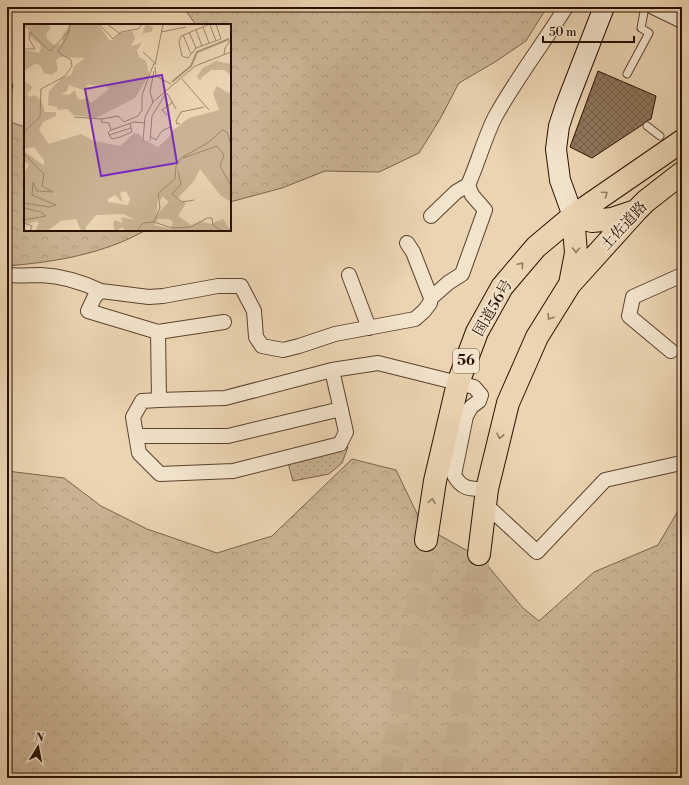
<svg xmlns="http://www.w3.org/2000/svg" width="689" height="785" font-family="'Libre Bodoni','Noto Serif JP',serif">
<style>
.grass{fill:url(#grass-dots);stroke:#7a624a}
.forest{fill:url(#forest-crowns);stroke:#7a624a}
.building{fill:url(#building-cross-hatch);stroke:#291100}
.lines{fill:none;stroke-linecap:round;stroke-linejoin:round}
.highway-tunnel{stroke:#c4ad8e;stroke-width:22;stroke-dasharray:22 11;stroke-linecap:butt}
.lane-casing{stroke:#5a422c;stroke-width:9}
.street-casing{stroke:#5a422c;stroke-width:16}
.secondary-casing{stroke:#291100;stroke-width:22}
.highway-casing{stroke:#291100;stroke-width:24}
.lane{stroke:#f2e3cc;stroke-width:7}
.street{stroke:#f2e3cc;stroke-width:14}
.secondary{stroke:#f2e3cc;stroke-width:20}
.highway{stroke:#ebd4b1;stroke-width:22}
.oneway{stroke:#947c61}
.labels{text-anchor:middle;dominant-baseline:central;stroke-width:4;stroke-linejoin:round;paint-order:stroke}
.shield{fill:#f2e3cc;stroke:#65503d;stroke-width:1}
.shield-label{font-size:14px;font-weight:bold;fill:#291100}
.street-label{font-size:15px;fill:#291100;stroke:#f2e3cc}
.inset-river{fill:none;stroke:#a99275;stroke-width:2}
.inset-road{fill:none;stroke:#9d866a;stroke-width:1}
.view{fill:#7b2cbf;fill-opacity:0.15;stroke:#7b2cbf;stroke-width:2}
.inset-edge{fill:none;stroke:#291100;stroke-width:2}
</style>
<defs>
<pattern id="grass-dots" width="8" height="8" patternUnits="userSpaceOnUse"><rect width="8" height="8" fill="#cab393"/><path d="M2 2h.1M6 6h.1" fill="none" stroke="#ae997d" stroke-width="1.8" stroke-linecap="round"/></pattern>
<pattern id="forest-crowns" width="20" height="18" patternUnits="userSpaceOnUse"><rect width="20" height="18" fill="#cab393"/><path d="M2 6a3 3 0 1 1 6 0M12 15a3 3 0 1 1 6 0" fill="none" stroke="#ae997d"/></pattern>
<pattern id="building-cross-hatch" width="8" height="8" patternUnits="userSpaceOnUse"><rect width="8" height="8" fill="#8e765c"/><path d="M0 0l8 8M0 8l8-8" fill="none" stroke="#745f4a"/></pattern>
</defs>
<rect width="100%" height="100%" fill="#ebd4b1"/>
<filter id="stains"><feTurbulence type="fractalNoise" baseFrequency=".005" numOctaves="4"/><feColorMatrix values="0 0 0 0 .2 0 0 0 0 .09 0 0 0 0 .02 0 0 0 .5 -.17"/></filter>
<radialGradient id="worn" r=".72"><stop offset=".6" stop-color="#630" stop-opacity="0"/><stop offset="1" stop-color="#630" stop-opacity=".3"/></radialGradient>
<path class="grass" d="M348 447 342 463 329 474 293 481 288 463Z"/>
<path class="forest" d="M181 7H547L526 41 495 62 459 83 440 119 419 153 379 172 325 171 282 188 230 202V25H196L184 8Z
M7 84H13L7 121 25 127V230H146C104 254 55 262 7 266Z
M352 459 396 470 423 526 482 559 523 608 539 621 594 572 658 545 682 504V778H7V471L64 478 101 506 147 529 217 553 272 536Z"/>
<path class="building" d="M598 71 656 96 651 119 645 122 642 125 592 158 570 147Z"/>
<g class="lines">
<path class="highway-tunnel" d="M390 778 426 540
M452 778 479 554"/>
<defs>
<path id="lane" d="M627 74 649 33 641 28 645 7
M647 126 660 136"/>
<path id="street" d="M653 7 682 21
M431 216 456 192 468 185
M407 243 413 252 431 298
M7 275C19 276 30 275 41 275 62 276 82 282 101 291
M349 275 369 328
M158 332 224 322
M671 351 629 316 633 297 682 275
M159 400 142 401 133 417 139 453 160 474 233 471 340 444 346 432 332 370
M136 436H228L341 409
M487 489C471 489 462 490 454 475L466 416 471 407 479 401 481 395 474 387 378 363 332 370 225 398 159 400 158 332 88 311 95 296 101 291 149 297 163 296 218 286H241L254 311 256 337 262 346 283 350 299 346 335 334 415 319 424 311 430 303 431 298 448 283 462 274 485 210 472 195 468 185C478 163 484 139 495 117 516 79 543 44 566 7
M485 504 537 552 605 480 681 463"/>
<path id="secondary" d="M573 216 560 180 556 149 559 126 566 105 604 7"/>
<path id="highway" d="M573 216 592 221 612 219 636 211
M570 284 576 253 573 216
M426 540 435 481 458 383 477 332 502 287 536 247 573 216 682 141
M479 554 487 489 508 403 537 337 570 284 636 211 646 201 682 173"/>
</defs>
<use href="#lane" class="lane-casing"/>
<use href="#street" class="street-casing"/>
<use href="#secondary" class="secondary-casing"/>
<use href="#highway" class="highway-casing"/>
<use href="#lane" class="lane"/>
<use href="#street" class="street"/>
<use href="#secondary" class="secondary"/>
<use href="#highway" class="highway"/>
</g>
<defs><path id="oneway-chevron" d="M-2-3.5L2.5 0L-2 3.5" fill="none" stroke-width="1.6" stroke-linecap="round" stroke-linejoin="round"/></defs>
<g class="oneway">
<use href="#oneway-chevron" transform="translate(605 194) rotate(-35)"/>
<use href="#oneway-chevron" transform="translate(576 250) rotate(91)"/>
<use href="#oneway-chevron" transform="translate(521 265) rotate(-49)"/>
<use href="#oneway-chevron" transform="translate(550 317) rotate(122)"/>
<use href="#oneway-chevron" transform="translate(500 436) rotate(103)"/>
<use href="#oneway-chevron" transform="translate(432 501) rotate(-81)"/>
</g>
<g class="labels">
<rect class="shield" x="453" y="349" width="26" height="24" rx="3"/>
<g class="shield-label">
<text x="466" y="361">56</text>
</g>
<g class="street-label">
<text transform="translate(624 226) rotate(-47)">土佐道路</text>
<text transform="translate(493 308) rotate(-60)">国道56号</text>
</g>
</g>
<g transform="translate(24 24)">
<rect width="207" height="207" fill="#ebd4b1"/>
<path d="M0 0 24 1 27 3 22 10 23 15 30 21 38 19 39 11 46 0H74L85 16H89L96 9 108 7 111 14 107 22 118 19 113 26 115 33 122 37 125 51 111 74 76 92 71 94 49 91 44 85 34 86 33 83 24 81 25 67 38 54 47 51 50 42 61 34 36 33 32 36 34 46 28 51 20 49 16 41 11 40 0 47V26L15 29 17 24 16 20 5 12 4 4 0 5ZM45 61 62 67 63 61H66L82 62 85 65 67 79 64 74 57 76 53 73 51 66 45 71 37 70 43 67ZM122 0 129 3 128 8 120 9 117 13ZM192 37 207 40V52L201 46H187L178 53 176 57 173 52 179 44ZM0 57 9 63 3 70 5 73 11 71 17 76 21 88H32V92L19 98 15 106 25 120 57 110 70 117 96 122 110 109 115 110 119 115 134 123 145 113 148 107 165 94 195 86 189 69 193 62 204 69 207 67V178L197 172 176 145 170 157 153 175 162 179 154 192 167 201 177 197 186 200 199 195 207 207H101L99 203 91 207 89 200 91 196 98 199 97 193 111 196 100 190 72 191 62 203V207H57L52 195 37 197 23 207H11L15 199 13 197 0 201V149L5 141 0 137V127L15 138 20 141V137L10 123 0 125ZM102 167 106 175 104 181 84 178V175L91 171 99 179 96 169ZM138 172 145 178 132 191 134 173 137 176ZM134 195H145L149 198 147 205 130 201Z" fill="#cab393" fill-rule="evenodd"/>
<path class="inset-river" d="M148 58 167 42 173 28 205 15"/>
<path class="inset-road" d="M75 0 89 15 97 8 114 5 118 0M83 0 95 9M186 0 157 12 155 18 158 32 164 34 172 24 197 15 192 0M186 1 192 17M179 3 185 19M172 6 178 22M137 8 162 3M165 8 172 24M159 11 167 30M0 25H11L5 15 6 8 26 27 46 6M119 28 131 39M200 30 201 24 207 15M131 41 139 0M131 43 132 52 147 60M158 55 185 86M143 69 152 85M129 78 126 68 130 47M143 91 138 86 149 78M50 93 78 95M121 99 110 98 87 106 85 99 77 98 78 95 94 92 100 98 114 92 118 86V71L130 39M156 99 153 100 152 97 157 88 180 83M87 106 84 109 88 115 96 113 108 108 106 100M0 108 16 93 17 65 41 52 48 42 47 36 34 28 44 11 46 0M85 111 107 104M127 113 132 116 138 107 146 103M119 117 121 93 129 78 171 42 207 28M126 117 128 92 141 71M0 130 20 150 18 162 29 168 13 167 9 158 8 171 32 181 25 183 0 179M159 134 193 122 200 131 196 142 207 162M154 147 157 160 148 170 158 178 170 176M0 184 17 188 22 192 0 196M130 198 136 183 134 170 151 155 152 142 157 134 185 118 198 106 203 108 207 121M0 199 8 202 6 207M113 207 119 199 130 198 148 204 167 203 183 194H188L189 201 198 207"/>
<path class="view" d="M138 51 153 139 77 152 61 65Z"/>
<rect width="207" height="207" class="inset-edge"/>
</g>
<rect width="689" height="785" fill="none" stroke="#ebd4b1" stroke-width="24"/>
<rect x="8" y="8" width="673" height="769" fill="none" stroke="#291100" stroke-width="2"/>
<rect x="12" y="12" width="665" height="761" fill="none" stroke="#291100"/>
<g transform="translate(38 747) rotate(10)" stroke="#f2e3cc" stroke-width="3" paint-order="stroke">
<path d="M0-3L7 15L0 10L-7 15Z" fill="#291100"/>
<text y="-6" font-size="11" font-weight="bold" text-anchor="middle" fill="#291100">N</text>
</g>
<path d="M543 36v6h91v-6" fill="none" stroke="#291100" stroke-width="2"/>
<text x="549" y="36" font-size="12" fill="#291100" stroke="#f2e3cc" stroke-width="3" paint-order="stroke">50 m</text>
<rect width="100%" height="100%" filter="url(#stains)"/>
<rect width="100%" height="100%" fill="url(#worn)"/>
</svg>
